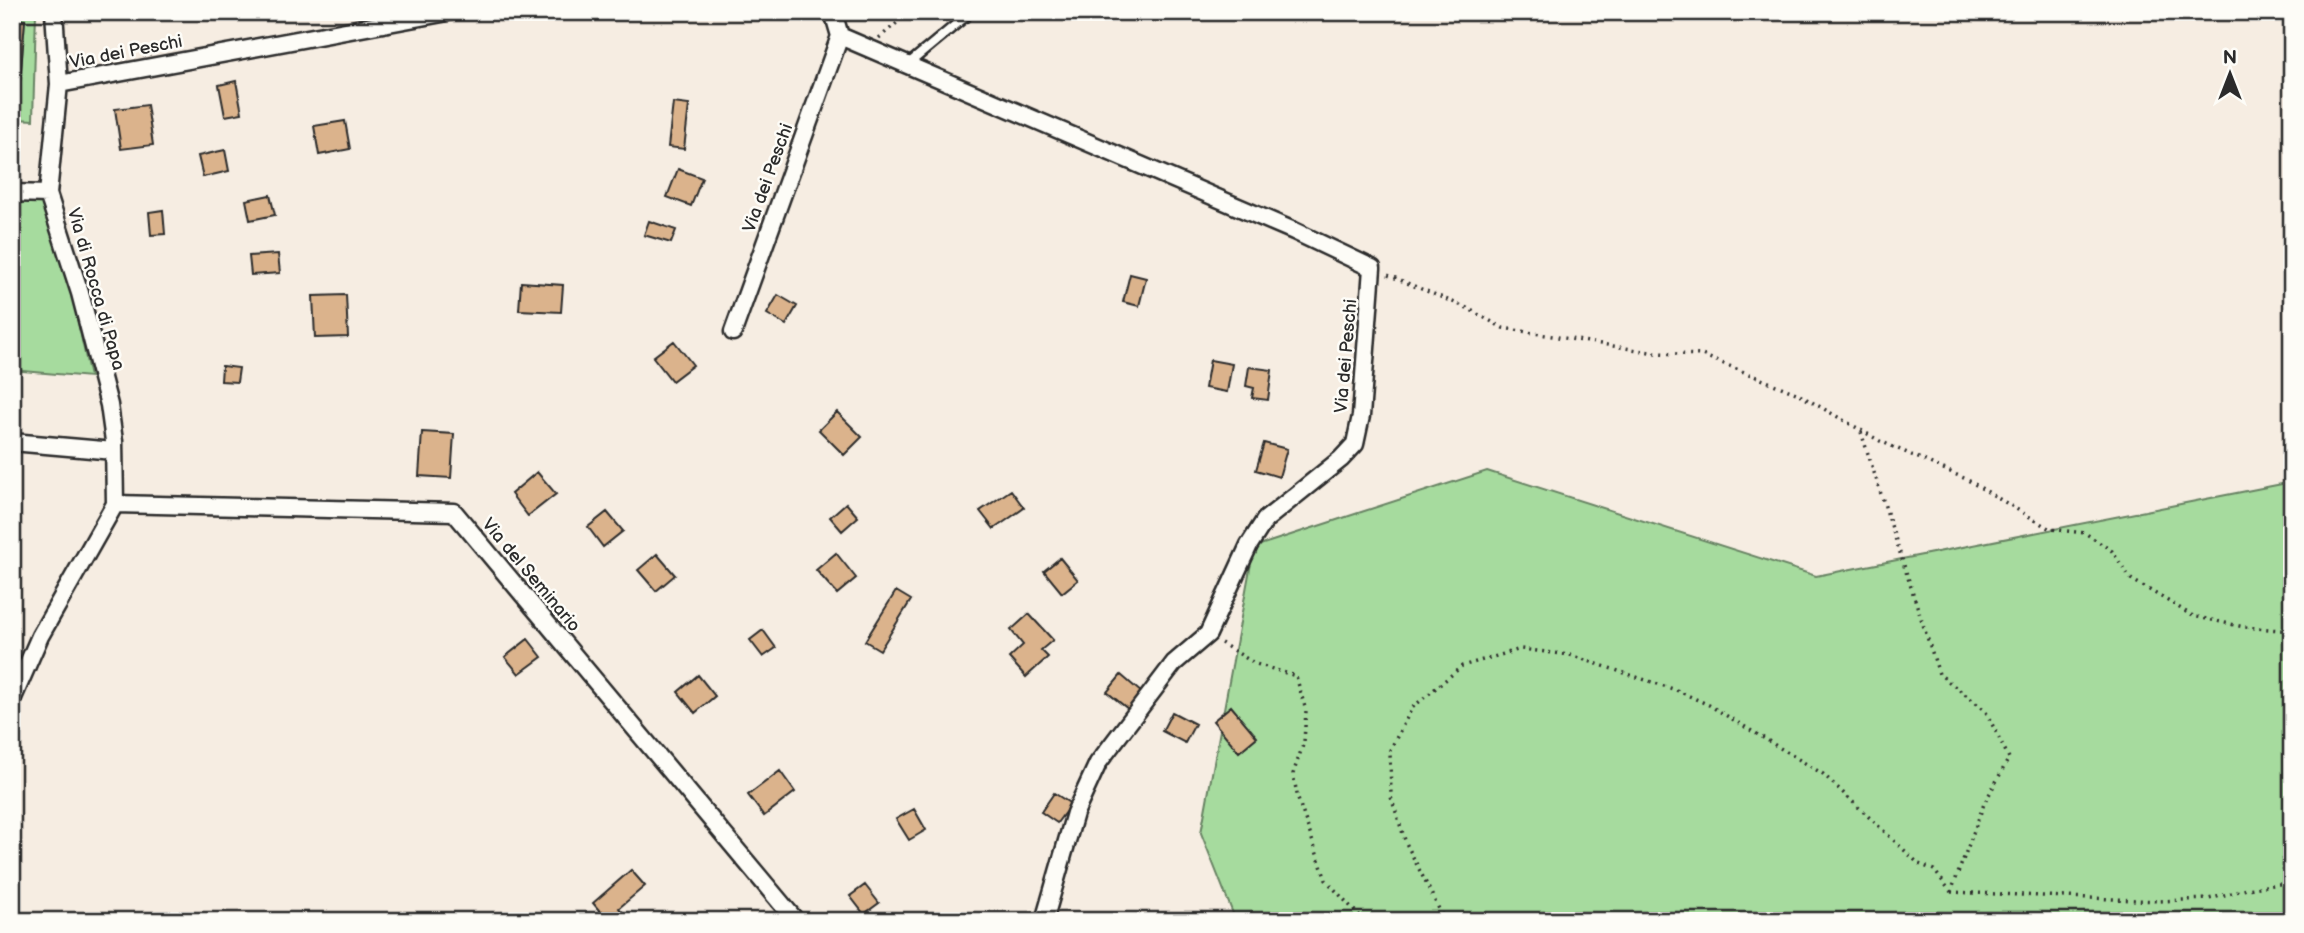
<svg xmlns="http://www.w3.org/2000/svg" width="2304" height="933" font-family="'Balsamiq Sans',sans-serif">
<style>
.green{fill:#a6db9e;stroke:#688364;stroke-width:2}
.building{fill:#dbb38c;stroke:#2b2b2b;stroke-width:2}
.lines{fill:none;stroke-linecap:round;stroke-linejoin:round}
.lane-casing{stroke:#2b2b2b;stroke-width:13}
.street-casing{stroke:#2b2b2b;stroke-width:21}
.path{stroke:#2b2b2b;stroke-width:3.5;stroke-dasharray:2 5;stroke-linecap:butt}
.lane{stroke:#fdfcf7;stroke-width:8}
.street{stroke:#fdfcf7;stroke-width:16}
.labels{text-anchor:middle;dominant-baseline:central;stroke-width:5;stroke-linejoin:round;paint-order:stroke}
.street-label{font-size:18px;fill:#2b2b2b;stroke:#fdfcf7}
</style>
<rect width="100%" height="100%" fill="#f6ede2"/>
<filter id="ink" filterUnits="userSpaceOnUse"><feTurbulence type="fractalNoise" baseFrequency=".0143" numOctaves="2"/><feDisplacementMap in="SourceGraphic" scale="14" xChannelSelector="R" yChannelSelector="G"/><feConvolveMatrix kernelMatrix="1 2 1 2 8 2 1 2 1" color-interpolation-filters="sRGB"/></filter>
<g filter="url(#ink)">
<path class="green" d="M14 12H36L33 120 17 119 25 21 14 19Z
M12 193H26L41 203 52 223 65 262 90 377 12 370Z
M1487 471 1816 576 2292 482V921H1236L1201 833 1254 547Z"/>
<path class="building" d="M12 19 25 20 17 119H12Z
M236 81 242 113 225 116 219 85Z
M673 103 689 105 684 149 668 147Z
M147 105 153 145 121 149 115 109Z
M345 121 350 149 319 155 314 126Z
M12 132H21L18 176H12Z
M225 150 229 171 203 177 198 156Z
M678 169 702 178 691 206 667 197Z
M270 195 275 215 250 220 246 200Z
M163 210 165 234 151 235 149 212Z
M649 221 676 230 671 243 644 235Z
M278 254 280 273 251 275 249 256Z
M1130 274 1146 278 1139 306 1123 302Z
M521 282 563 285 561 312 519 310Z
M346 295 348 337 315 338 313 296Z
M778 295 797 306 786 325 767 314Z
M674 341 693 365 672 381 653 357Z
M1210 360 1232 364 1227 392 1205 388Z
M222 366 239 368 237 382 221 381Z
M1249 367 1272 370 1268 400 1252 398 1254 388 1246 386Z
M837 412 862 437 844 455 819 430Z
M422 432 454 434 451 478 419 476Z
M1264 443 1287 449 1279 477 1256 470Z
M537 472 556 494 528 516 511 494Z
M1011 490 1024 508 994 529 980 511Z
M846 503 858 517 842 531 830 517Z
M607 512 623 531 603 547 588 527Z
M836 553 856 578 837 594 816 570Z
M657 554 675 575 656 591 638 570Z
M1060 558 1078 580 1062 593 1044 571Z
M896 591 911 600 880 650 865 641Z
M1029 614 1053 640 1041 650 1048 657 1026 677 1009 658 1023 645 1011 630Z
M763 630 776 648 763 657 750 640Z
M528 639 542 657 519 674 505 657Z
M698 675 715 696 695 713 678 692Z
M1121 675 1142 693 1128 709 1107 692Z
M1231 706 1257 737 1239 752 1213 721Z
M1172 712 1195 724 1185 743 1162 731Z
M780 771 795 792 764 816 748 795Z
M1054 793 1071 804 1057 823 1041 812Z
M914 809 926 830 909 840 896 819Z
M631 870 645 886 619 908 625 915 619 921H608L593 903Z
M865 885 879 903 864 914 850 896Z"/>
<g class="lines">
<defs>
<path id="lane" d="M907 65 971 12"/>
<path id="street" d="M54 12 59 84 48 194 80 293 109 405 114 441 115 504
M833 12 840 36 1294 231 1372 268 1361 416 1355 444 1341 459 1265 520 1249 545 1208 634 1174 663 1098 763 1075 813 1044 921
M59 84 448 12
M12 193 48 194
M733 332 840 36
M12 442 114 451
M115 504 454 512 796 921
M12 700 40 636 115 504"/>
</defs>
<use href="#lane" class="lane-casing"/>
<use href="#street" class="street-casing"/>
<path class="path" d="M879 38 910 12
M1388 275 1467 308 1503 328 1656 353 1702 355 1796 393 1880 441 1966 479 2050 529 2085 533 2112 551 2131 579 2193 616 2244 627 2292 631
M1861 432 1939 674 1985 710 2009 758 1984 804 1951 892
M1221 643 1256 664 1296 676 1306 711 1304 742 1293 774 1298 799 1326 880 1364 921
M1951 892 2159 901 2209 899 2247 889 2292 882
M1445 921 1406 843 1391 797 1390 750 1412 708 1462 666 1521 649 1570 655 1676 690 1709 705 1823 774 1919 864 1934 870 1951 892"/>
<use href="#lane" class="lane"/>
<use href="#street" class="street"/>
</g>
</g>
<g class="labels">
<g class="street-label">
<text transform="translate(126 52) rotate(-11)">Via dei Peschi</text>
<text transform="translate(768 178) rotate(-70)">Via dei Peschi</text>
<text transform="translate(96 289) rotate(74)">Via di Rocca di Papa</text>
<text transform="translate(1346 356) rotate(-85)">Via dei Peschi</text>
<text transform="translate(531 575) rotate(50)">Via del Seminario</text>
</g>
</g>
<rect width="2304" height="933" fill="none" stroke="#fdfcf7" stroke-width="42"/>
<rect x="21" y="21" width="2262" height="891" fill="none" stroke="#2b2b2b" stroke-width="2.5" filter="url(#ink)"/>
<g transform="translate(2230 74)" stroke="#fdfcf7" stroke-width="5" paint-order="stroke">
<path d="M0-5L12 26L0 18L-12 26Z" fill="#2b2b2b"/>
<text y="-10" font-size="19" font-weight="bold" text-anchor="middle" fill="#2b2b2b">N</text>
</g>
</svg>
